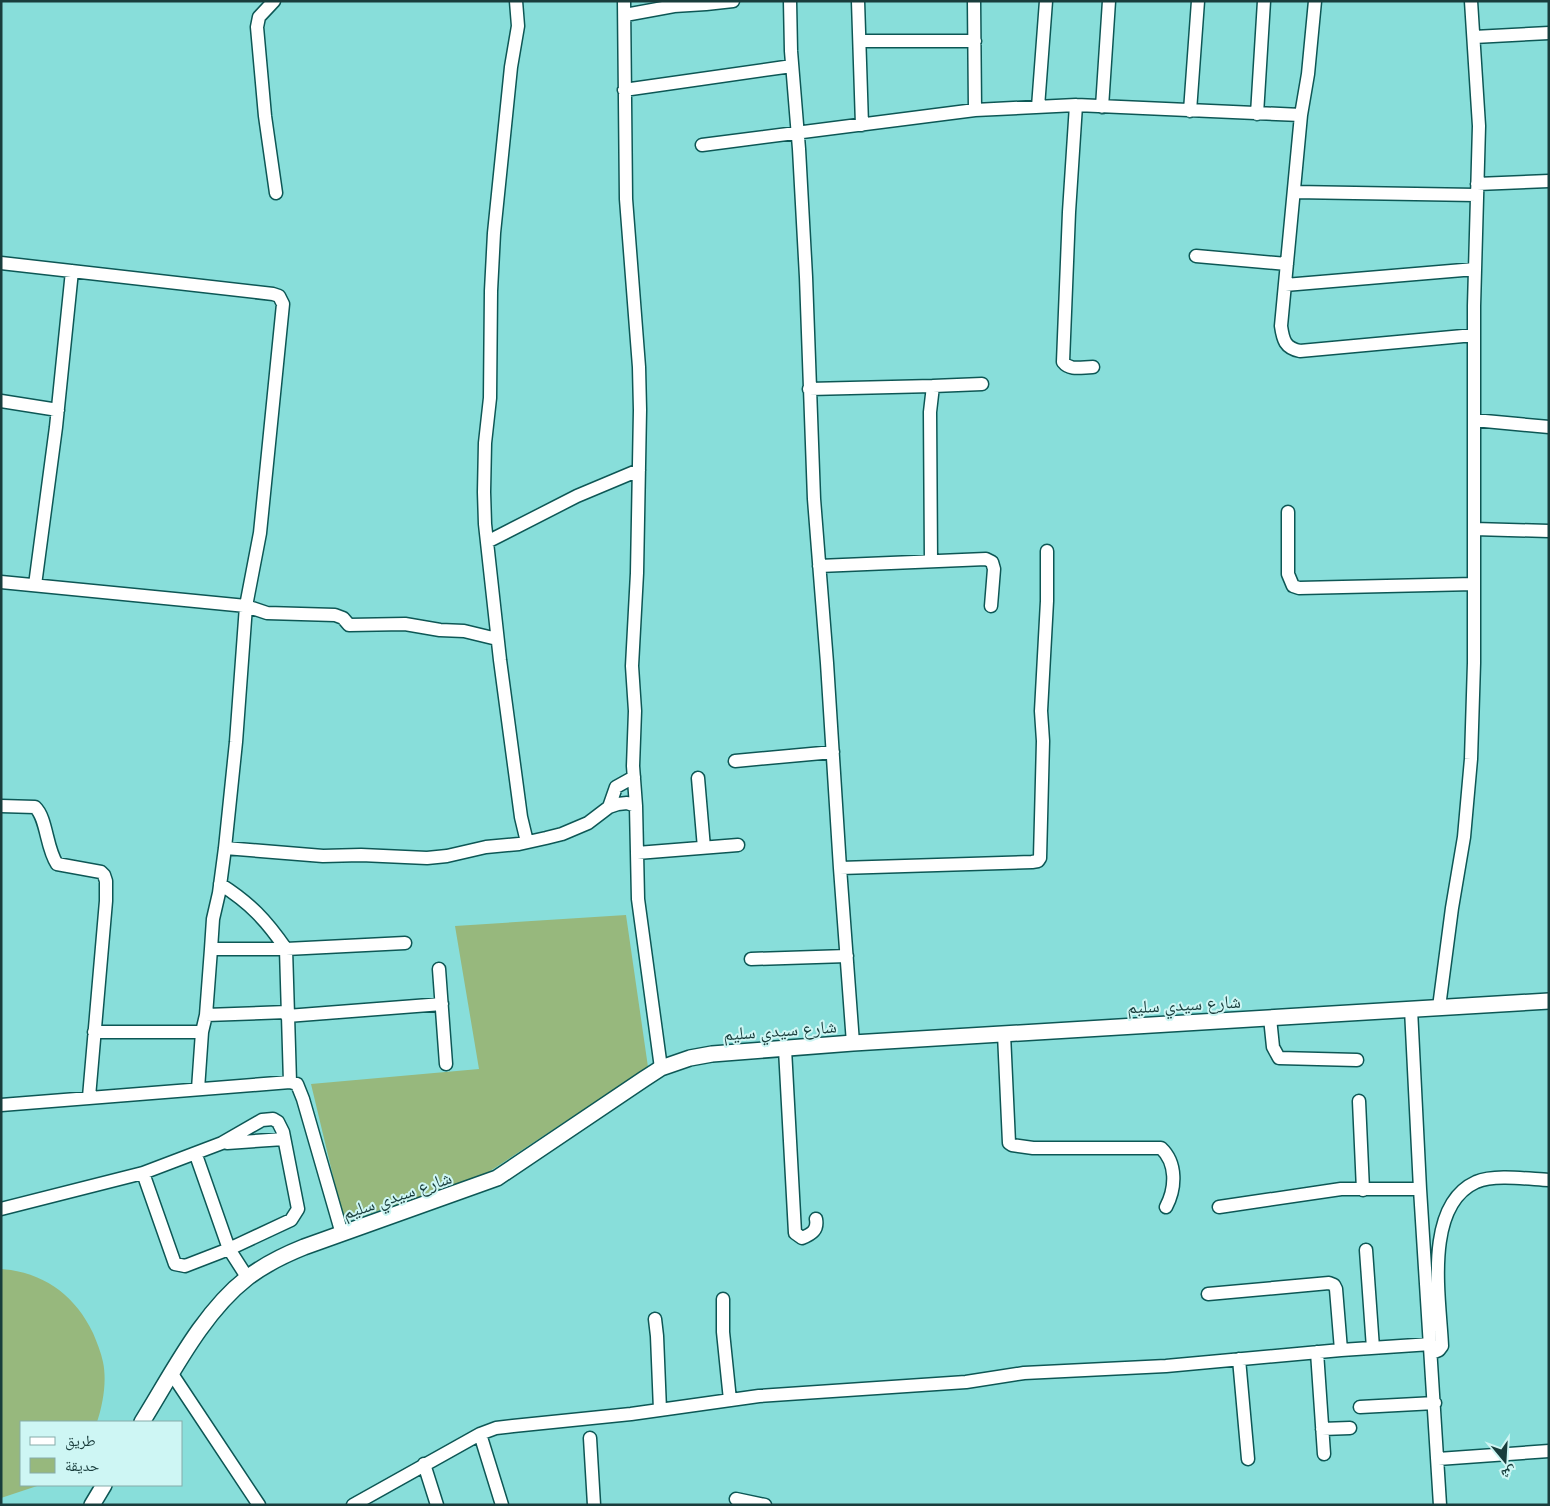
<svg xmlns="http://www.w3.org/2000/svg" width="1550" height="1506" font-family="'Space Grotesk','Noto Naskh Arabic',sans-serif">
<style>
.green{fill:#97b87d}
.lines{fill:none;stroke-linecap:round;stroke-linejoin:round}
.minor-casing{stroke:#0d5755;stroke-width:15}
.major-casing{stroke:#0d5755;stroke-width:18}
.minor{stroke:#fff;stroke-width:12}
.major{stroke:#fff;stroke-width:15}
.labels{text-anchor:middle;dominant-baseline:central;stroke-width:4;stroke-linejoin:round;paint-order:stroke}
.street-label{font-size:18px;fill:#193d3c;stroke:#cef6f4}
</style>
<rect width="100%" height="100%" fill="#88deda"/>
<path class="green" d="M626 915 648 1067 481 1177 344 1222 311 1084 479 1069 455 926Z
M1 1269C43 1272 75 1295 93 1333 97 1343 101 1352 103 1362 107 1381 103 1404 97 1422H21V1485H40L1 1498Z"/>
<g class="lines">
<defs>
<path id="minor" d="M274 1 259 17 257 27 265 116 276 193
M516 1 518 26 511 67 494 233 491 291 490 398 485 443 484 492 485 524 500 660 521 817 527 842
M624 1 626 199 639 367 640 410 637 573 632 666 635 711 633 766 636 806 638 899 661 1068
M790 1 791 51 799 149 806 277 814 499 827 663 840 868 853 1043
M858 1 862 125
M974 1 975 110
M625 15 674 6 706 4 733 1
M1474 37 1549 33
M860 41H975
M624 90 792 66
M1076 105 1069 212 1063 362C1070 371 1082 367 1093 367
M1038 107 1046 1
M1102 107 1109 1
M1190 111 1198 1
M1257 114 1264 1
M1301 115 1281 326C1283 340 1285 348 1300 351L1474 335
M702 145 975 110 1076 105 1301 115 1308 74 1315 1
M1477 184 1549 181
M1294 192 1476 195
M1196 256 1287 264
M1 263 273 294 279 296 283 304 260 533 246 606 1 582
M1285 285 1475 269
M809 389 933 386
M1 401 58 410
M1474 420 1549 427
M1288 512V574L1293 586 1299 588 1474 584
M1474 529 1549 531
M487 542 577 496 639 470
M931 561 930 412 933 386 982 384
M819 566 986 559 992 562 994 569 991 606
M35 585 56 427 72 271
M735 761 833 752
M698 778 704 848
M1 806 35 807C47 818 46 848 57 864L101 872 104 875 106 881V901L89 1097
M609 807 616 787 634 777
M225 848 323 856 361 855 427 858 447 856 486 847 519 844 546 838 562 834 588 823 609 807 618 804 627 803 636 806
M637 853 738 845
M840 868 1032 862 1038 861 1040 858 1043 741 1041 711 1047 601V551
M220 884C250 903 266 920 286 949L405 943
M211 949 213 919 219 893 225 848 236 742 246 606 267 613 335 615 343 618 349 625 405 624 440 630 464 631 497 639
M751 959 847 956
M439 969 446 1064
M1439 1007 1452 908 1464 837 1471 759 1474 663V306L1479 126 1471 1
M1411 1009 1420 1189 1440 1505
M206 1015 287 1012
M287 1016 442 1004
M1270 1018 1273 1047 1279 1058 1357 1060
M94 1032H202
M1004 1034 1009 1143 1012 1145 1033 1148H1161C1177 1163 1176 1188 1166 1207
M785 1049 795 1233 802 1238C812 1234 818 1230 816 1219
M198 1089 202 1032 206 1015 211 949H286L290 1082
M1359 1101 1363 1190
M1 1105 290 1082 297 1084 303 1099 342 1234
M227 1143 284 1139
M196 1155 229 1249 247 1277
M1219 1207 1341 1189H1420
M1 1209 143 1173 222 1143 262 1120 273 1119 278 1122 283 1132 298 1209 291 1220 229 1249 185 1266 175 1264 143 1173
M1366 1250 1373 1348
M1208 1294 1329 1283 1334 1285 1336 1289 1341 1350
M723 1299V1332L730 1400
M655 1319 657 1336 660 1410
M1317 1352 1324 1454
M1432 1353 1439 1350 1442 1346C1440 1300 1423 1206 1476 1182 1495 1174 1528 1179 1549 1180
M1239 1359 1248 1459
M172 1374 259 1505
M1360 1407 1435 1403
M1322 1429 1350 1428
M480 1434 502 1505
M590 1438 594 1505
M1438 1459 1549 1451
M424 1464 437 1505
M736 1499 765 1505
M353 1505 480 1434 496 1428 513 1426 631 1414 759 1396 966 1382 1024 1373 1166 1366 1341 1350 1431 1344"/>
<path id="major" d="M142 1422C172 1374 202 1313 247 1278 264 1265 284 1255 304 1247L497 1178 644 1079 661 1068 690 1058 712 1054 853 1043 1549 1001
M92 1505 104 1485"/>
</defs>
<use href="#minor" class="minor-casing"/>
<use href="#major" class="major-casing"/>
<use href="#minor" class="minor"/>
<use href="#major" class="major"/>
</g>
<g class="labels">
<g class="street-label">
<text transform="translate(1184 1004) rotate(-3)">شارع سيدي سليم</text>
<text transform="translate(780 1030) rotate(-4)">شارع سيدي سليم</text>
<text transform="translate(397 1195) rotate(-19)">شارع سيدي سليم</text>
</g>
</g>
<rect width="1550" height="1506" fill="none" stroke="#193d3c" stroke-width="5"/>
<rect x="20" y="1421" width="162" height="65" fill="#cef6f4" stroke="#86acaa"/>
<rect x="30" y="1437" width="25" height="8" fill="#ffffff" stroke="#86acaa"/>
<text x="65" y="1446" font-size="15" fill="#193d3c">طريق</text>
<rect x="30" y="1458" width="25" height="15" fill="#97b87d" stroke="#86acaa"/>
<text x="65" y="1471" font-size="15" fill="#193d3c">حديقة</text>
<g transform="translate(1505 1461) rotate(162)" stroke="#cef6f4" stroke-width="4" paint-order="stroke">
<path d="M0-4L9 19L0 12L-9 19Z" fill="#193d3c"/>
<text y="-8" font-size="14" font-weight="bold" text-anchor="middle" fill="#193d3c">ش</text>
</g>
</svg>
